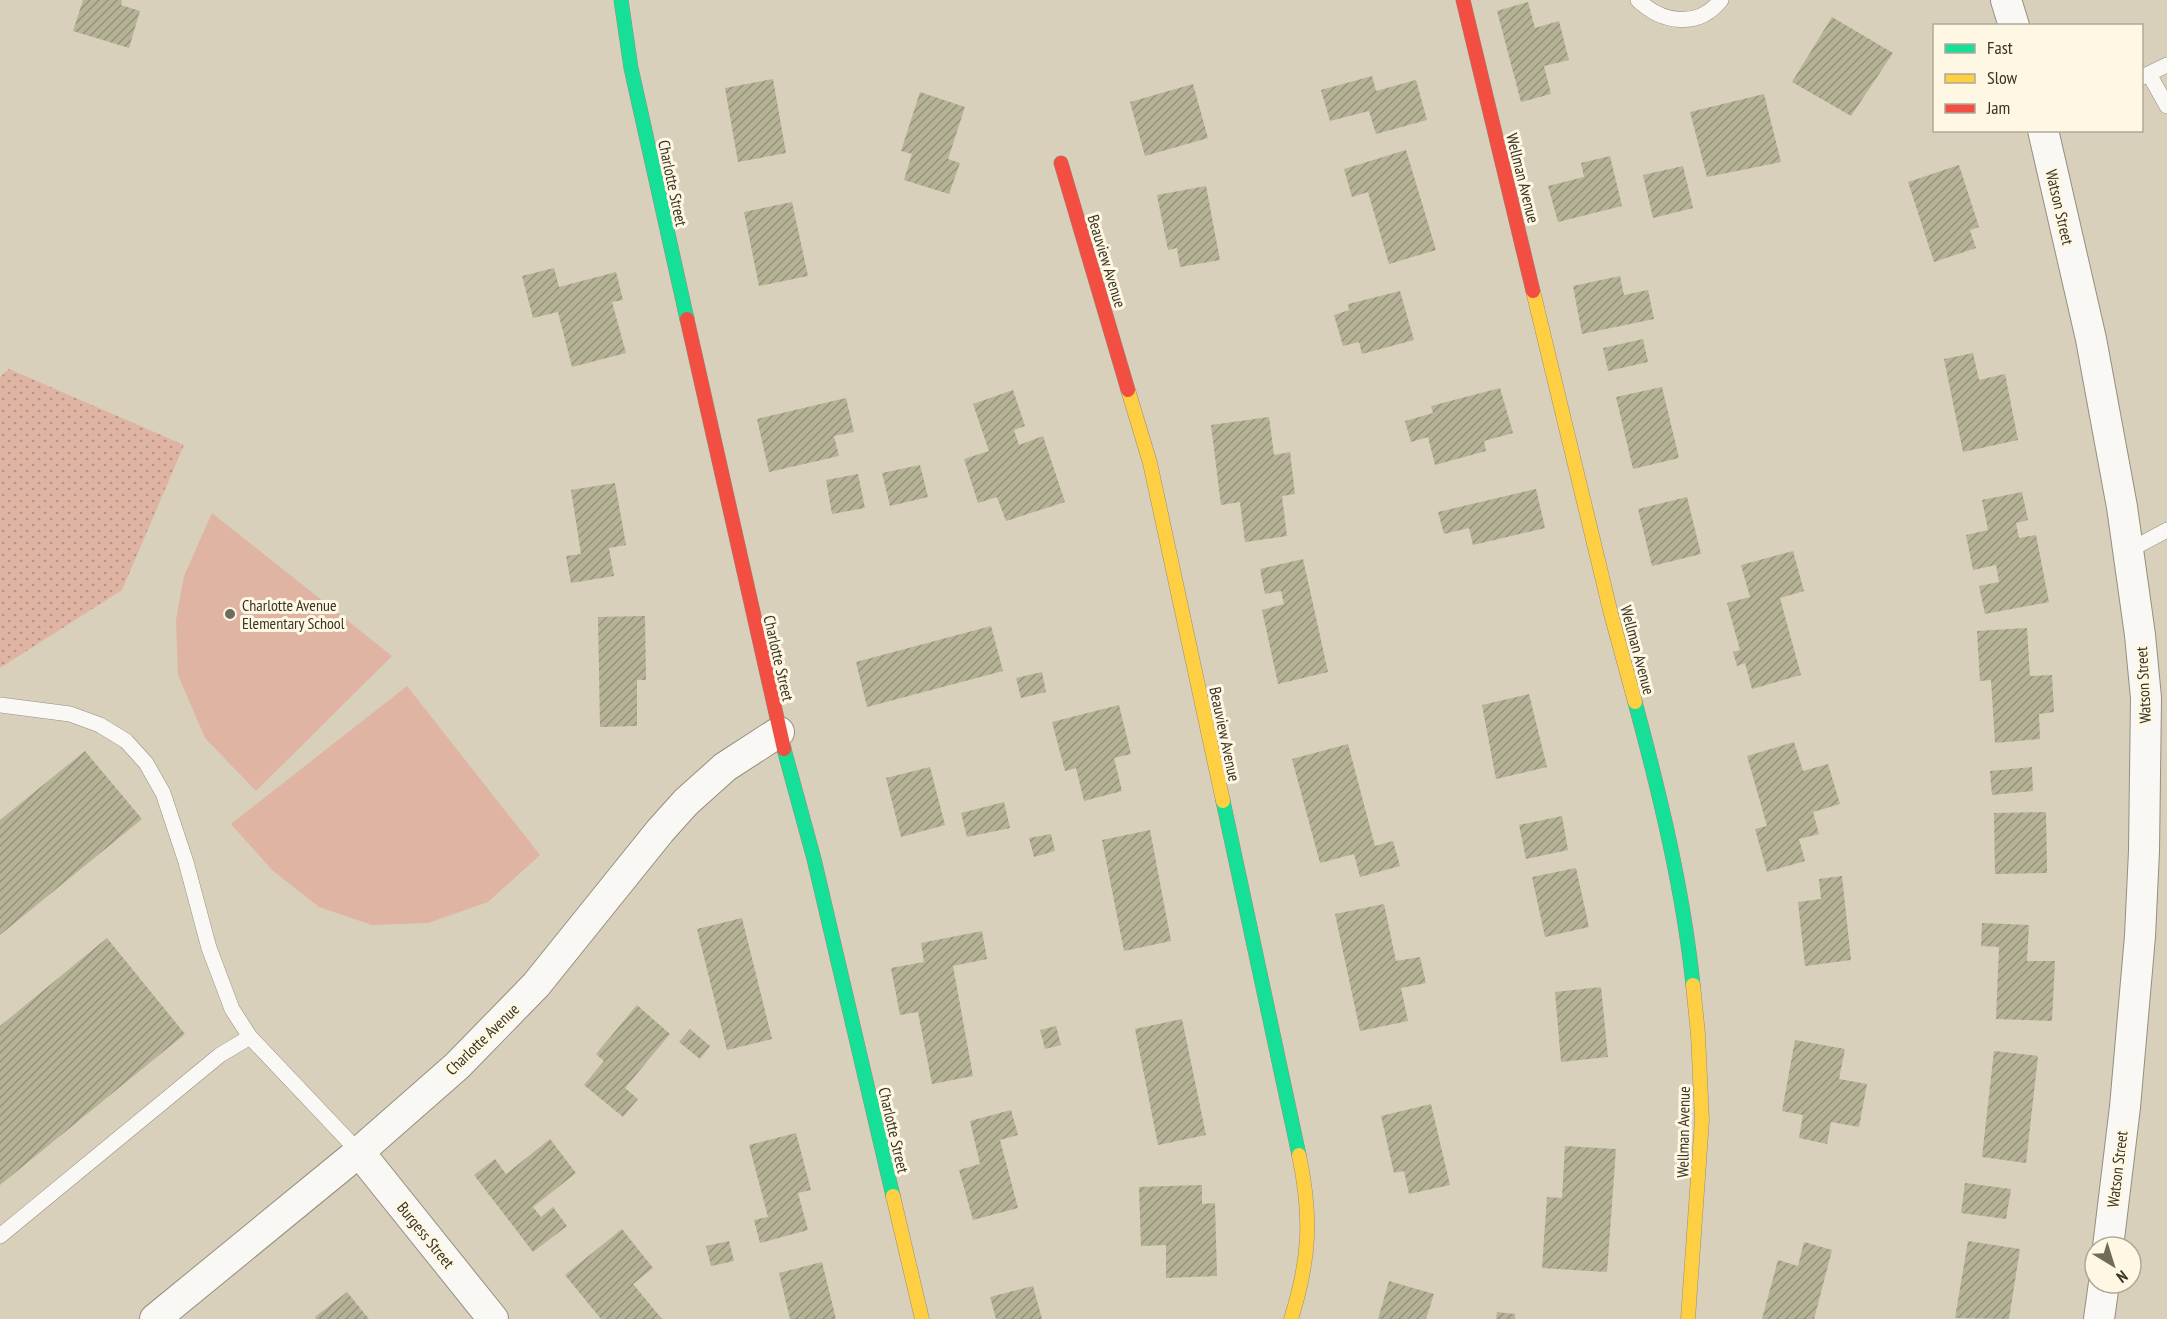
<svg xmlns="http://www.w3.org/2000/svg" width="2167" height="1319" font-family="'PT Sans Narrow',sans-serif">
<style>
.grass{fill:#dfb4a3}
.park{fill:url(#park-dots)}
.building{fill:url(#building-hatch)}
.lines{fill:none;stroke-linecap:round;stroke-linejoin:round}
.lane-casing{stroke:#958f7f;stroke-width:16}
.street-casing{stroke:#958f7f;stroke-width:32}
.fast-casing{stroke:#958f7f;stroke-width:15}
.slow-casing{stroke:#958f7f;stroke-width:15}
.jam-casing{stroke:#958f7f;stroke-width:15}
.lane{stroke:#f9f8f5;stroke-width:15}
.street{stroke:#f9f8f5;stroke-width:30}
.fast{stroke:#16e098;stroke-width:14}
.slow{stroke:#ffcf43;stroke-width:14}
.jam{stroke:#f24e42;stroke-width:14}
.poi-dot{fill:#716b59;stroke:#fef7e4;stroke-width:2}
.labels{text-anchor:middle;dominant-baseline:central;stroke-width:6;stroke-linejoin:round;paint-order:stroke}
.street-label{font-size:16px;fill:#393424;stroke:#fef7e4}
.poi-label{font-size:16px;fill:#393424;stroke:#fef7e4;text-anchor:start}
</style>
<defs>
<pattern id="park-dots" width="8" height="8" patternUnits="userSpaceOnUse" patternTransform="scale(1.5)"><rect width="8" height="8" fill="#dfb4a3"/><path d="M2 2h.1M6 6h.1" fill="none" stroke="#b69385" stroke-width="1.8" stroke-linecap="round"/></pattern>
<pattern id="building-hatch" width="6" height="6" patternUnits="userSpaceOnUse" patternTransform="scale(1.5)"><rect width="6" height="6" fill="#b5b296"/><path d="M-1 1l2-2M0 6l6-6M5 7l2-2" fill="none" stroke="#94927a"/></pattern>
</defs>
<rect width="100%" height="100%" fill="#d8d0bb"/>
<path class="grass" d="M212 513 392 656 256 791 205 738 178 675 176 620 184 576Z
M407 686 540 855 488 902 428 923 372 925 319 907 272 870 231 824Z"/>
<path class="park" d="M9 369 184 445 122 590 0 668V377Z"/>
<path class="building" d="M83 0H122L121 5 140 11 129 48 73 31Z
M1528 2 1535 28 1559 21 1569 60 1544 66 1551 94 1521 102 1497 11Z
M1832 17 1893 53 1851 116 1792 82Z
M1372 76 1376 91 1416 80 1427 120 1376 134 1369 111 1330 121 1321 90Z
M773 79 786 153 738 162 725 88Z
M1193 84 1208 138 1145 156 1130 102Z
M920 92 965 107 948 159 960 163 949 194 904 180 912 154 901 151Z
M1764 94 1781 162 1707 177 1690 112Z
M1406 150 1436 250 1389 264 1368 192 1352 197 1344 169Z
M1610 156 1622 206 1558 222 1548 186 1584 177 1581 163Z
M1959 165 1979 227 1970 230 1976 248 1934 262 1908 182Z
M1683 166 1693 208 1653 218 1643 175Z
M1206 186 1220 260 1180 267 1177 248 1168 250 1157 195Z
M792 202 808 276 759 286 744 212Z
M554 268 559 287 616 272 623 300 612 302 626 353 572 367 558 312 533 318 522 276Z
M1620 276 1624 295 1648 290 1654 319 1582 334 1573 286Z
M1400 291 1414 340 1362 354 1359 342 1343 346 1334 315 1349 310 1348 304Z
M1643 339 1648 362 1608 371 1603 348Z
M1973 353 1979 380 2005 374 2018 440 1963 452 1944 359Z
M1662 387 1679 458 1633 469 1616 397Z
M1500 388 1513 433 1484 441 1486 451 1435 465 1428 437 1411 442 1405 421 1433 413 1431 406Z
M1013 390 1025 426 1014 430 1019 445 1043 436 1065 502 1006 521 997 497 978 503 964 459 989 451 973 404Z
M846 398 854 432 834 436 839 456 769 472 757 419Z
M1269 417 1274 455 1290 452 1295 494 1282 496 1287 536 1245 542 1240 502 1221 505 1211 425Z
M920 465 928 497 890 506 882 473Z
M858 474 865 508 832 514 826 480Z
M615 483 626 545 609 548 614 576 571 583 566 556 581 554 571 490Z
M1536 489 1545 528 1473 545 1469 528 1444 534 1438 512Z
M2022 492 2028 520 2016 523 2019 538 2036 535 2049 602 1985 614 1979 586 1999 582 1996 565 1973 570 1966 535 1988 530 1982 500Z
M1687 497 1701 554 1652 566 1638 509Z
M1793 551 1804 591 1780 598 1801 675 1752 689 1745 663 1737 666 1733 652 1740 650 1727 603 1750 597 1741 565Z
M1303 559 1328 672 1278 684 1262 610 1284 604 1281 591 1265 594 1260 569Z
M645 616 646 680H637V726L600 727 598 617Z
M991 626 1003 671 867 707 856 662Z
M2027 628 2030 676 2052 675 2054 712 2039 714 2040 739 1995 743 1991 680 1980 681 1977 631Z
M1042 672 1046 692 1021 698 1016 678Z
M1529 694 1547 767 1496 779 1482 705Z
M1119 705 1131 754 1114 758 1122 791 1084 801 1076 768 1065 771 1052 722Z
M1794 742 1803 771 1828 764 1840 804 1813 812 1819 834 1799 839 1805 861 1767 872 1755 829 1767 826 1747 756Z
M1348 744 1375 846 1393 841 1400 866 1360 877 1354 854 1320 863 1292 759Z
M85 751 142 819 0 935V820Z
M930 767 945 825 901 837 886 778Z
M2032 767 2033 791 1992 795 1990 771Z
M1004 802 1010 828 967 837 961 813Z
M2046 812 2047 873 1995 874 1994 813Z
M1562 816 1568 850 1526 859 1519 825Z
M1150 830 1171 941 1124 951 1102 840Z
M1051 834 1055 851 1034 857 1029 838Z
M1576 868 1589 927 1545 937 1532 877Z
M1842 876 1851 960 1805 966 1798 902 1821 899 1819 879Z
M1384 904 1396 961 1420 957 1426 983 1401 988 1408 1021 1360 1031 1335 914Z
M742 918 772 1039 727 1050 697 929Z
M1982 923 2029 925 2027 961H2055L2052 1021 1996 1019 1999 947 1981 946Z
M982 931 987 959 953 966 973 1076 932 1084 918 1012 900 1015 891 968 924 962 921 943Z
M107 938 185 1034 0 1185V1026Z
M1601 987 1608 1057 1561 1062 1555 992Z
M637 1005 670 1034 625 1088 638 1099 623 1117 584 1085 604 1061 596 1054Z
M1182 1019 1206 1135 1158 1145 1135 1029Z
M1056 1026 1061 1045 1045 1049 1040 1030Z
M690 1029 710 1046 700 1059 679 1042Z
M1795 1040 1845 1049 1839 1079 1867 1084 1859 1127 1831 1122 1827 1144 1799 1138 1803 1115 1782 1111Z
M1994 1051 2038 1056 2026 1163 1982 1157Z
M1431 1104 1450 1185 1409 1194 1404 1171 1394 1173 1381 1116Z
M1011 1110 1018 1135 1000 1140 1018 1208 973 1220 959 1170 980 1164 970 1121Z
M796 1133 811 1190 798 1193 808 1230 760 1243 754 1220 768 1217 749 1145Z
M550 1139 576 1173 533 1207 541 1217 553 1207 567 1226 533 1252 474 1175 495 1159 506 1174Z
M1565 1146 1616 1149 1607 1272 1542 1268 1547 1197 1562 1198Z
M1965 1183 2011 1189 2006 1219 1961 1213Z
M1202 1185V1204L1215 1203 1217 1276 1166 1278V1245L1141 1246 1139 1187Z
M622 1229 653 1268 633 1284 662 1319H601L565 1275Z
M729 1241 734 1261 711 1266 706 1246Z
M1968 1241 2020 1249 2009 1319 1955 1318Z
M1804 1242 1832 1250 1814 1319H1762L1778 1260 1798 1266Z
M822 1262 836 1319H790L779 1273Z
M1389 1281 1434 1294 1426 1319H1378Z
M1033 1286 1042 1319H996L990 1297Z
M347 1292 369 1319H316L315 1317Z
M1497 1312 1515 1314V1319H1496Z"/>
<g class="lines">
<defs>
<path id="lane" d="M1638 0C1662 23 1698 29 1721 0
M2149 74 2167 106
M2142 77 2167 65
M2128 551 2167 530
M0 705 70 714 100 725 126 741 146 763 163 793 186 862 209 948 232 1009 250 1037 359 1152
M0 1236 220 1055 250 1037"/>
<path id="street" d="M2006 0 2014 26
M2043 130 2091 339 2122 507 2140 635 2146 698 2144 851 2140 936 2125 1107 2108 1247
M359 1152 493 1319
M155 1319 359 1152 457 1066 536 985 660 831 686 802 725 767 779 732
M2099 1319 2104 1283"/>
<path id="fast" d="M621 0 631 68 687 319
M1635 702C1660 795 1683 889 1693 985
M784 749 814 859 893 1196
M1223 801 1299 1155"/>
<path id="slow" d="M1533 291 1611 614 1635 702
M1128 390 1150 463 1223 801
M893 1196 922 1319
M1291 1319C1310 1259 1312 1217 1299 1155
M1688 1319 1702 1120 1698 1034 1693 985"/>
<path id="jam" d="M1463 0 1533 291
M1061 163 1128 390
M687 319 784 749"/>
</defs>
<use href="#lane" class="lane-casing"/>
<use href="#street" class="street-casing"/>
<use href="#fast" class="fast-casing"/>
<use href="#slow" class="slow-casing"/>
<use href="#jam" class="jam-casing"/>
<use href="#lane" class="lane"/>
<use href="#street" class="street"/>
<use href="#fast" class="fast"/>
<use href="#slow" class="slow"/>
<use href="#jam" class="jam"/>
</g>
<circle class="poi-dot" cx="230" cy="614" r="6"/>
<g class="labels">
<g class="street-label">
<text transform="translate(1523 178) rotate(76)">Wellman Avenue</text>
<text transform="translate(673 183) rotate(78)">Charlotte Street</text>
<text transform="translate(2060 207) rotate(77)">Watson Street</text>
<text transform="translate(1107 261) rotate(73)">Beauview Avenue</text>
<text transform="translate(1638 650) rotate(75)">Wellman Avenue</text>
<text transform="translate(779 658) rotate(77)">Charlotte Street</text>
<text transform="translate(2143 685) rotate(-93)">Watson Street</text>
<text transform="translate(1225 734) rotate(78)">Beauview Avenue</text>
<text transform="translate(482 1039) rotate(-44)">Charlotte Avenue</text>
<text transform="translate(894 1130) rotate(77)">Charlotte Street</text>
<text transform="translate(1683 1132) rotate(-89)">Wellman Avenue</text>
<text transform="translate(2117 1169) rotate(-83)">Watson Street</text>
<text transform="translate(426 1235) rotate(51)">Burgess Street</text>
</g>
<g class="poi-label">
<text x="242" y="605">Charlotte Avenue<tspan x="242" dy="18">Elementary School</tspan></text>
</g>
</g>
<rect x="1933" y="24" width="210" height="108" fill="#fef7e4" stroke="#afa997" stroke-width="1.5"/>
<rect x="1945" y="44" width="30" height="9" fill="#16e098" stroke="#afa997" stroke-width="1.5"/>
<text x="1987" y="54" font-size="18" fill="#393424">Fast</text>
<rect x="1945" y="74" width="30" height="9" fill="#ffcf43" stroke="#afa997" stroke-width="1.5"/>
<text x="1987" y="84" font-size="18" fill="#393424">Slow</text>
<rect x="1945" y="104" width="30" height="9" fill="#f24e42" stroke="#afa997" stroke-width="1.5"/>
<text x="1987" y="114" font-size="18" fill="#393424">Jam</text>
<g transform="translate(2113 1265) rotate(142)"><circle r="28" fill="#fef7e4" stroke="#afa997" stroke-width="1.5"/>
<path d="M0-4.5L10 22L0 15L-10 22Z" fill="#716b59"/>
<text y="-9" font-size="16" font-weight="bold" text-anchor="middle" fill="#393424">N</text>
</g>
</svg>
